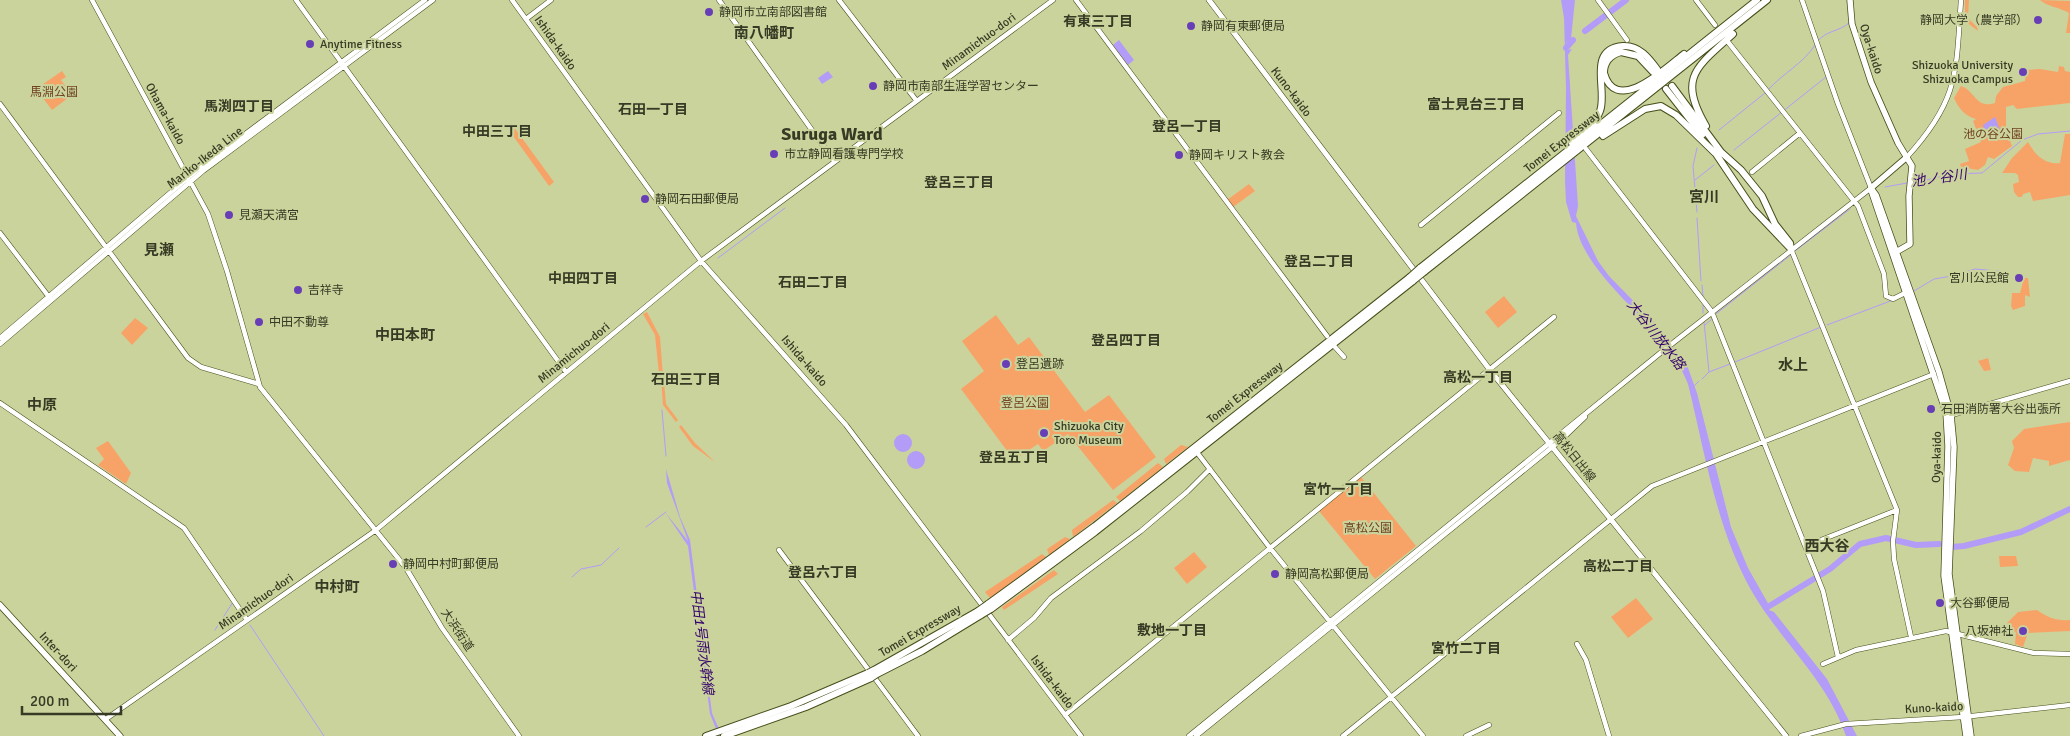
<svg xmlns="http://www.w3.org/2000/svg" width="2070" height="736" font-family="Signika,'Noto Sans JP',sans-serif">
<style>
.green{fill:#f7a367}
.water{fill:#b39cf8}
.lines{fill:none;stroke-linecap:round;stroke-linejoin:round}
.stream{stroke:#b39cf8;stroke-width:1}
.river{stroke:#b39cf8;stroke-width:6}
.tertiary-casing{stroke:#484d1a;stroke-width:5.5}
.secondary-casing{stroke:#484d1a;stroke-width:6}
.primary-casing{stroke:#484d1a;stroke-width:7}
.motorway-casing{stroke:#484d1a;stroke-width:8}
.tertiary{stroke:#fff;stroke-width:4.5}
.secondary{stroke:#fff;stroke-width:5}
.primary{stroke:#fff;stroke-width:5.5}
.motorway{stroke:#fff;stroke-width:6}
.motorway-bridge-casing{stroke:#484d1a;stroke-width:8;stroke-linecap:butt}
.motorway-bridge{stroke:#fff;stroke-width:6}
.poi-dot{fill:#683eb6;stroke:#cbd39c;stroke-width:2}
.labels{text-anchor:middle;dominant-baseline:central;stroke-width:4;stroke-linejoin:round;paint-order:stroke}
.poi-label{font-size:12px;fill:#373a24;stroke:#cbd39c;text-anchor:start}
.street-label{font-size:12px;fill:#373a24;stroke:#cbd39c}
.park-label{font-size:12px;fill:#704222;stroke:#cbd39c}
.neighbourhood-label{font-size:14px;font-weight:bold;fill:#373a24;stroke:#cbd39c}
.water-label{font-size:14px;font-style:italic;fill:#35036e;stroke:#cbd39c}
.quarter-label{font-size:15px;font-weight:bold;fill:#373a24;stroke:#cbd39c}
.district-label{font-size:18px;font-weight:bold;fill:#373a24;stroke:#cbd39c}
</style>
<rect width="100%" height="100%" fill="#cbd39c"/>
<path class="green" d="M1965 0H1969L1968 18 1977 27 1978 31 1965 21Z
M2040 0 2070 1V33H2066L2069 13C2059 7 2048 7 2040 0Z
M2059 66 2064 67 2065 71 2070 72V103L2017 109 2013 105 2006 107V130L2012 146 1994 159 1988 157 1985 165 1978 170 1961 167 1960 164 1969 161 1965 149 1981 142 1973 121 1976 119C1965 116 1959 109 1954 98L1961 86C1976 91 1975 109 1995 103L1996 96 2003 87 2025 81 2026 70 2040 69 2058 72Z
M62 71 66 77 61 80 72 95 52 110 36 89Z
M511 123 554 182 549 186 506 126Z
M2065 134H2070V195L2033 201 2030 192 2023 194 2022 197H2018L2014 192 2013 184 2019 182 2018 175 2015 173H2002L2012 158 2028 142C2034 153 2044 165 2060 163Z
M1249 184 1255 191 1233 207 1227 200Z
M2024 278H2028L2030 297 2025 295V306L2013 310 2011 306 2012 293H2020Z
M1504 296 1517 312 1498 328 1485 312Z
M647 312 660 337 663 376 659 374 655 335 643 314Z
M996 315 1018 345 1029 337 1085 412 1109 395 1156 457 1113 490 1068 434 1043 451 1038 444 1014 460 961 389 984 371 962 341Z
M135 318 148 328 132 345 121 333Z
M1988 358 1991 370 1984 371 1978 361Z
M661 378 664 381 666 404 678 420 676 422 663 405Z
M2070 422V460L2049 466V461L2033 458 2029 472 2015 471 2008 465 2014 448 2012 441 2024 429Z
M681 425 695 443 715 462 693 446 679 427Z
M108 441 131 473 126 484 98 465 104 459 96 448Z
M1181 445 1188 447 1166 464 1164 459Z
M1158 463 1163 467 1120 501 1116 497Z
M1361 477 1416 546 1375 579 1319 511Z
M1113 500 1117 503 1073 537 1072 530Z
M1065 537 1070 539 1049 555 1047 549Z
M1194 552 1207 567 1187 584 1174 568Z
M1042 554 1046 557 990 598 985 592Z
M1999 556H2016L2018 566 2000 567Z
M1054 570 1058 574 1004 610 1002 607Z
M1636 598 1653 619 1628 638 1611 617Z
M2037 610C2048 618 2057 621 2070 620V631L2028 633 2023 647 2015 644 2016 633 2007 623 2018 612Z"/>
<path class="water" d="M1561 0H1575L1571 39 1566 43 1568 50 1572 49 1568 55 1578 206 1576 216 1598 261 1609 276 1651 319 1687 365 1697 393 1731 527 1748 568 1769 605V610L1774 612 1827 679 1857 736H1846C1827 679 1780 641 1751 590 1716 527 1705 453 1688 384 1681 367 1672 351 1660 337 1635 309 1579 262 1576 223L1572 222 1566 202 1565 181 1566 88 1564 18Z
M1119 40 1134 60 1128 65 1113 45Z
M828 71 833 77 822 84 818 78Z
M1995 117 2003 138 1985 133 1983 125Z
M894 443a9 9 0 1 1 18 0a9 9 0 1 1-18 0Z
M907 460a9 9 0 1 1 18 0a9 9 0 1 1-18 0Z
M666 469 680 517 690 540 712 713 722 736H719L710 714 688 546 665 512 688 541 667 483Z"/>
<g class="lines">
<path class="stream" d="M1817 42C1826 30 1839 32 1849 23
M1768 90C1783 73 1803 64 1815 45
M1719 130 1765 93
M1734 150 1826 77
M1695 180 1714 165
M1913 183 1952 174 1982 173 2022 140 2038 134 2070 131
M1885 187 1907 183
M1697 212 1693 166 1697 148
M1697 218 1701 281
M1795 251 1850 209
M718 258 785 208
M1702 285 1703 296
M1914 291 1934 279 1952 276 1975 269 2008 272
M1703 305V313
M1716 314 1792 254
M1704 322 1709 372
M1705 325 1713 318
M1827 325 1893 300
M1735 362 1821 327
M1702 379 1709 372 1730 364
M1694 386 1699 381
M662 410 666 456
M646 527 666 512
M572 577 581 569 601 565 619 548
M250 625 324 736
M215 630 233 602"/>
<path class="river" d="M1585 31 1626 0
M1566 48 1573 40
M1952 547 1964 546 2021 532 2070 509
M1766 608 1830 569 1860 544 1886 538 1916 545 1939 544"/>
<defs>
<path id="tertiary" d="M92 0 208 214 227 271 260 387 406 568 442 628 519 736
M296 0 566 372
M512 0 701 261 846 425 1081 736
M719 0 834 161
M839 0 916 100
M1076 0 1327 336
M1598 0 1627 40
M1696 0 1715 25
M526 19 551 0
M1728 42 1858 206 1884 274 1886 296 1893 299 1905 293
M0 104 188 358 201 367 259 384
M1586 149 1712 312 1823 591 1838 657
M1907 157C1959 100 1956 73 1961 0
M1752 172 1800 133
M1421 225 1559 113
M0 233 49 297
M1791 249 1897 510 1893 541 1894 559 1911 637
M0 338 197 170 425 0
M0 344 203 171 433 0
M1335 347 1344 357
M0 403 184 528 247 620
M1948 416 2070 381
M1199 455 1270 548 1423 736
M1806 546 1897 510
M779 550 918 736
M1008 640 1034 618 1051 598 1141 531 1187 492 1210 469
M1577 644 1586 660 1609 736
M1823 664 1856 650 1946 631 2034 653 2070 654
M1065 715 1554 317
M106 719 376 530 701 261 1053 0
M1189 736 1664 350 1871 188 1838 104 1802 0
M1196 736 1561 440 1585 417
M1343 736 1652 486 1934 374
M1466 736 1489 725
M1801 736 1846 724 1963 717 2070 705"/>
<path id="secondary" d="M1209 0 1490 370 1786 736"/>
<path id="primary" d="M1850 0 1852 24 1871 82 1898 143 1912 166 1909 196 1910 244 1896 252
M1871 188 1876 195 1939 372 1951 415 1954 447 1949 574 1971 736
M1871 188 1907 157
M1871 190 1946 412 1948 446 1944 576 1966 736
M0 605 120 736"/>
<path id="motorway" d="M1653 72 1638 56 1621 52C1610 55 1604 62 1604 73 1616 116 1666 68 1684 54
M1672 86 1721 152 1741 170 1762 196 1775 224 1790 243 1791 249
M1666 89 1702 135
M1706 126C1677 77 1697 67 1733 34
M1603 136 1645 109 1661 106 1676 115 1715 153
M1572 143C1583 134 1595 125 1600 111 1608 90 1586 49 1623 46 1639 45 1649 58 1657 69
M1714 151 1753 209 1791 249
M1420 268 1757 0
M1424 272 1767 0
M988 604 1095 526 1410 277
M991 609 1095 532 1413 281
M874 670 978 611
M877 674 922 651 981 615
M706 736 791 706 868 673
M724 736 806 707 871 678"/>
</defs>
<use href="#tertiary" class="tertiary-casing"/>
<use href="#secondary" class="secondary-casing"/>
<use href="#primary" class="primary-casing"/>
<use href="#motorway" class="motorway-casing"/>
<use href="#tertiary" class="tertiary"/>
<use href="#secondary" class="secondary"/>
<use href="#primary" class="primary"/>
<use href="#motorway" class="motorway"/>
<defs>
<path id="motorway-bridge" d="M1410 277 1420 268
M1413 281 1424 272
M978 611 988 604
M981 615 991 609
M868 673 874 670
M871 678 877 674"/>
</defs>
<use href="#motorway-bridge" class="motorway-bridge-casing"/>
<use href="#motorway-bridge" class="motorway-bridge"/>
</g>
<g class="poi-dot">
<circle cx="709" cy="12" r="5"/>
<circle cx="2038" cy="20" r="5"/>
<circle cx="1191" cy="26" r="5"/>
<circle cx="310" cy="44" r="5"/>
<circle cx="2023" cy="72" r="5"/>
<circle cx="873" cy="86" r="5"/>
<circle cx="774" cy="154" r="5"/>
<circle cx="1179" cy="155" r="5"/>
<circle cx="645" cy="199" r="5"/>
<circle cx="229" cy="215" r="5"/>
<circle cx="2019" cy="278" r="5"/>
<circle cx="298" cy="290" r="5"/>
<circle cx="259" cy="322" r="5"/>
<circle cx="1006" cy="364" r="5"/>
<circle cx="1931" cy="409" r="5"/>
<circle cx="1044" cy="433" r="5"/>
<circle cx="393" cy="564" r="5"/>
<circle cx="1275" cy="574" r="5"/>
<circle cx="1940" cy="603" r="5"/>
<circle cx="2023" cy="631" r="5"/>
</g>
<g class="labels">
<g class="poi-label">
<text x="719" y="12">静岡市立南部図書館</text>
<text x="2028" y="20" text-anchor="end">静岡大学（農学部）</text>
<text x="1201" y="26">静岡有東郵便局</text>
<text x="320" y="44">Anytime Fitness</text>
<text x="2013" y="65" text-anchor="end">Shizuoka University<tspan x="2013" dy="14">Shizuoka Campus</tspan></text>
<text x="883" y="86">静岡市南部生涯学習センター</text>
<text x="784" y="154">市立静岡看護専門学校</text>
<text x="1189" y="155">静岡キリスト教会</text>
<text x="655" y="199">静岡石田郵便局</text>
<text x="239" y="215">見瀬天満宮</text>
<text x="2009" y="278" text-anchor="end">宮川公民館</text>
<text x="308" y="290">吉祥寺</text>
<text x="269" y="322">中田不動尊</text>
<text x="1016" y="364">登呂遺跡</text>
<text x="1941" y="409">石田消防署大谷出張所</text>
<text x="1054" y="426">Shizuoka City<tspan x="1054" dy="14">Toro Museum</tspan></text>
<text x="403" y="564">静岡中村町郵便局</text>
<text x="1285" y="574">静岡高松郵便局</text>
<text x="1950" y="603">大谷郵便局</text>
<text x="2013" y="631" text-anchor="end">八坂神社</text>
</g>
<g class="street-label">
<text transform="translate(979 42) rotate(-36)">Minamichuo-dori</text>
<text transform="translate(555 43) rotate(55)">Ishida-kaido</text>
<text transform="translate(1871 49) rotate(72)">Oya-kaido</text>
<text transform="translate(1291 92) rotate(53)">Kuno-kaido</text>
<text transform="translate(165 114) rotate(61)">Ohama-kaido</text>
<text transform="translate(1562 142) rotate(-38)">Tomei Expressway</text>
<text transform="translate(205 158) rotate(-38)">Mariko-Ikeda Line</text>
<text transform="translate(574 353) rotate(-39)">Minamichuo-dori</text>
<text transform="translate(804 361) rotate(49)">Ishida-kaido</text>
<text transform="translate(1245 393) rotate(-38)">Tomei Expressway</text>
<text transform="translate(1574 457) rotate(51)">高松日出線</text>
<text transform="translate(1937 457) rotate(-89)">Oya-kaido</text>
<text transform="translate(256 602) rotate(-35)">Minamichuo-dori</text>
<text transform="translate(457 630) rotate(56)">大浜街道</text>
<text transform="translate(920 631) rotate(-30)">Tomei Expressway</text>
<text transform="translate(58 652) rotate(47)">Inter-dori</text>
<text transform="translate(1052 682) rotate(53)">Ishida-kaido</text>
<text transform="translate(1934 708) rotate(-3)">Kuno-kaido</text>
</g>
<g class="park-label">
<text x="54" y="92">馬淵公園</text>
<text x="1993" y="134">池の谷公園</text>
<text x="1025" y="403">登呂公園</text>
<text x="1368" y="528">高松公園</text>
</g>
<g class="neighbourhood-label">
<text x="1098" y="21">有東三丁目</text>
<text x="1476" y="104">富士見台三丁目</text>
<text x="239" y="106">馬渕四丁目</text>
<text x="653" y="109">石田一丁目</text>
<text x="1187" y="126">登呂一丁目</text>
<text x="497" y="131">中田三丁目</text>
<text x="959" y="182">登呂三丁目</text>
<text x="1319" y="261">登呂二丁目</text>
<text x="583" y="278">中田四丁目</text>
<text x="813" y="282">石田二丁目</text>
<text x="1126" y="340">登呂四丁目</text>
<text x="1478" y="377">高松一丁目</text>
<text x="686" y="379">石田三丁目</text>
<text x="1014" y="457">登呂五丁目</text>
<text x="1338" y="489">宮竹一丁目</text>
<text x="1618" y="566">高松二丁目</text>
<text x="823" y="572">登呂六丁目</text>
<text x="1172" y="630">敷地一丁目</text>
<text x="1466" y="648">宮竹二丁目</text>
</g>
<g class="water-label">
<text transform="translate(1939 178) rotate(-8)">池ノ谷川</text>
<text transform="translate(1656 335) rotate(52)">大谷川放水路</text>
<text transform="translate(702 642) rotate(83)">中田1号雨水幹線</text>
</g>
<g class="quarter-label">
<text x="764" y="33">南八幡町</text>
<text x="1704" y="197">宮川</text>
<text x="159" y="250">見瀬</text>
<text x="405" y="335">中田本町</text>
<text x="1793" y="365">水上</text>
<text x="42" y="405">中原</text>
<text x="1827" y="546">西大谷</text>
<text x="337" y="587">中村町</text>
</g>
<g class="district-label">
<text x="832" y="134">Suruga Ward</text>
</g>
</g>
<path d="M22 706v8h99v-8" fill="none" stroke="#373a24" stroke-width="2.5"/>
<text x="30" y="706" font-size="15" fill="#373a24" stroke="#cbd39c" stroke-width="4" paint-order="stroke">200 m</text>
</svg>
